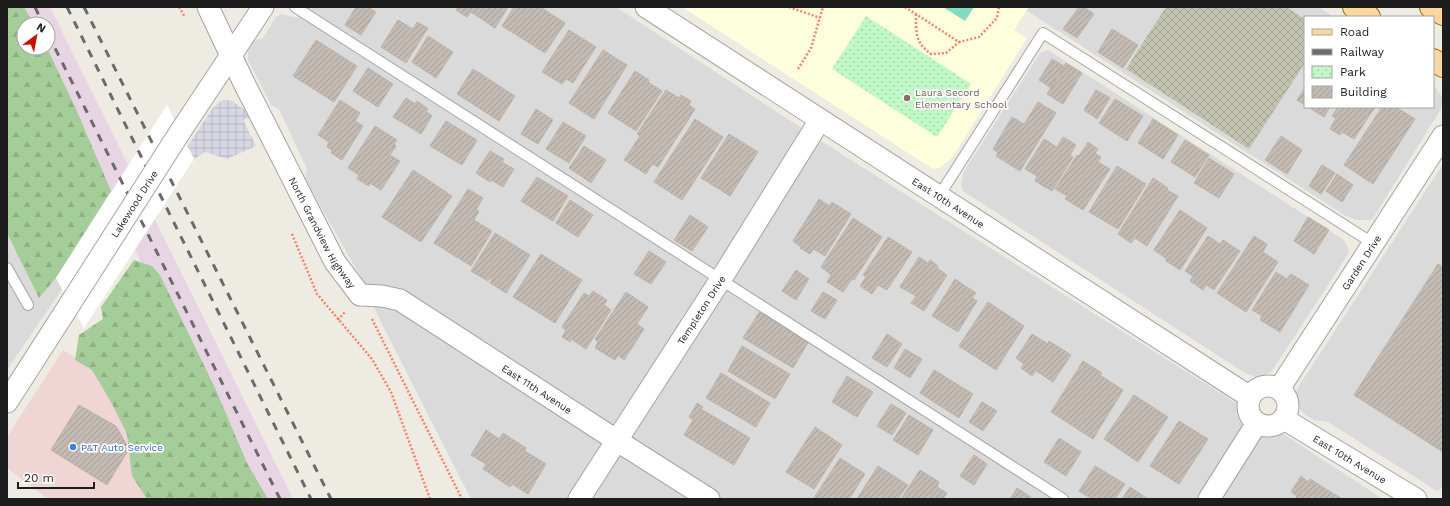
<svg xmlns="http://www.w3.org/2000/svg" width="1450" height="506" font-family="'Work Sans',sans-serif">
<style>
.residential{fill:#dbdada}
.commercial{fill:#efd5d3}
.education{fill:#fcfedc}
.railway{fill:#e7d5e3}
.construction{fill:url(#construction-cross-hatch)}
.forest{fill:url(#forest-firs)}
.park{fill:url(#park-dots)}
.pitch{fill:#82dcbf}
.plaza{fill:url(#plaza-grid)}
.pier{fill:#fff}
.building{fill:url(#building-hatch);stroke:#c0b3a6}
.lines{fill:none;stroke-linecap:round;stroke-linejoin:round}
.service-casing{stroke:#a4a4a4;stroke-width:12}
.minor-casing{stroke:#a4a4a4;stroke-width:23}
.primary-casing{stroke:#936c03;stroke-width:24}
.path{stroke:#f7826c;stroke-width:2.5;stroke-dasharray:2 2;stroke-linecap:butt}
.service{stroke:#fff;stroke-width:10}
.minor{stroke:#fff;stroke-width:21}
.primary{stroke:#fad79d;stroke-width:22}
.rail{stroke:#6b6b6b;stroke-width:3;stroke-dasharray:8 8;stroke-linecap:butt}
.minor-bridge-casing{stroke:#a4a4a4;stroke-width:23;stroke-linecap:butt}
.minor-bridge{stroke:#fff;stroke-width:21}
.education-dot{fill:#8d6e63;stroke:#fff;stroke-width:1.5}
.shop-dot{fill:#3f7fe0;stroke:#fff;stroke-width:1.5}
.labels{text-anchor:middle;dominant-baseline:central;stroke-width:3.5;stroke-linejoin:round;paint-order:stroke}
.education-label{font-size:10px;fill:#785e54;stroke:#fff;text-anchor:start}
.street-label{font-size:10px;fill:#1d1d1d;stroke:#fff}
.shop-label{font-size:10px;fill:#366cbe;stroke:#fff;text-anchor:start}
</style>
<defs>
<pattern id="construction-cross-hatch" width="8" height="8" patternUnits="userSpaceOnUse"><rect width="8" height="8" fill="#c1c3af"/><path d="M0 0l8 8M0 8l8-8" fill="none" stroke="#a5a796"/></pattern>
<pattern id="forest-firs" width="22" height="20" patternUnits="userSpaceOnUse"><rect width="22" height="20" fill="#a5cd99"/><path d="M5 1l3.5 6h-7zM16 11l3.5 6h-7z" fill="#8eb083"/></pattern>
<pattern id="park-dots" width="8" height="8" patternUnits="userSpaceOnUse"><rect width="8" height="8" fill="#c0f8c8"/><path d="M2 2h.1M6 6h.1" fill="none" stroke="#a5d4ab" stroke-width="1.8" stroke-linecap="round"/></pattern>
<pattern id="plaza-grid" width="8" height="8" patternUnits="userSpaceOnUse"><rect width="8" height="8" fill="#d8d8e4"/><path d="M0 4h8M4 0v8" fill="none" stroke="#b9b9c3"/></pattern>
<pattern id="building-hatch" width="6" height="6" patternUnits="userSpaceOnUse"><rect width="6" height="6" fill="#c3bab3"/><path d="M-1 1l2-2M0 6l6-6M5 7l2-2" fill="none" stroke="#a79f9a"/></pattern>
</defs>
<rect width="100%" height="100%" fill="#eeebe3"/>
<path class="residential" d="M304 7H616L843 155 1228 398 1383 499H471L379 318 359 274 305 179 307 169 279 109 271 105 248 60V51L251 44 255 40 263 38 276 17 282 14 297 18Z
M1029 7H1319L1334 17H1305V107H1433V84L1443 98 1441 109 1372 220H1356L1346 216 1027 11Z
M1048 50 1344 240 1349 250 1348 254 1272 371 1264 375 1256 377 1245 373 963 191 961 185 964 171 1040 53Z
M1443 164V487L1437 491 1328 422 1314 420 1304 414 1297 404 1296 397 1297 389Z
M7 233 39 298 56 278 62 289 7 370Z"/>
<path class="commercial" d="M63 350 96 371 159 499H48L7 468V437Z"/>
<path class="education" d="M682 7H1029L1014 30 1027 38 952 158 939 168 933 169Z"/>
<path class="railway" d="M15 7H50L293 499H254L95 166 36 48H48V24H24Z"/>
<path class="construction" d="M1166 7H1286L1305 19V63L1249 149 1126 69Z"/>
<path class="forest" d="M7 7H24L34 24H24V48H47L76 109 111 191 56 278 39 298 7 233Z
M134 260 152 266 160 275 216 390 247 463 268 499H147L132 476 127 434 111 402 92 370 75 360 79 335 103 319 101 307Z"/>
<path class="park" d="M866 16 971 84 937 137 832 69Z"/>
<path class="pitch" d="M943 7H974L965 21Z"/>
<path class="plaza" d="M223 100 232 101 245 110 250 117 243 120 256 146 227 159 205 152 194 159 187 147 212 109 217 104Z"/>
<path class="pier" d="M167 105 194 159 84 328 56 278Z"/>
<path class="building" d="M356 7H368L376 12 361 35 345 25Z
M458 7H508L495 28 471 12 467 17 456 10Z
M514 7H540L565 23 545 53 502 26Z
M1079 7H1084L1094 14 1077 38 1063 29Z
M398 20 413 29 417 22 428 28 406 63 381 47Z
M1112 29 1138 45 1123 68 1098 52Z
M569 30 596 47 573 83 566 79 562 84 542 72Z
M428 36 453 52 436 78 412 62Z
M316 40 357 66 334 102 293 76Z
M603 50 627 65 594 119 569 103Z
M1052 59 1064 66 1051 88 1039 80Z
M1066 63 1082 73 1063 104 1047 94Z
M368 68 393 84 378 107 353 91Z
M473 69 515 96 499 121 457 94Z
M635 71 649 80 648 82 662 91 636 131 608 113Z
M1305 88V105L1297 100Z
M666 90 679 98 681 95 691 101 689 105 695 109 658 167 652 164 646 174 624 160 640 136 637 134Z
M1096 90 1110 98 1097 119 1084 110Z
M406 98 415 104 417 101 428 109 426 111 432 116 421 134 393 117Z
M1115 99 1143 116 1127 141 1099 123Z
M340 100 360 113 355 121 363 126 342 160 331 153 332 150 327 147 329 142 318 135Z
M1038 102 1056 113 1020 171 996 156 998 153 993 149 1012 117 1024 124Z
M1308 107H1330L1324 117Z
M1338 107H1375L1354 139 1342 132 1340 135 1330 129 1336 118 1332 116Z
M1382 107H1396L1415 119 1373 184 1344 165Z
M536 109 553 120 538 144 521 134Z
M695 119 723 137 682 200 654 182Z
M1153 119 1178 135 1163 159 1138 143Z
M446 121 477 140 462 165 430 146Z
M563 122 586 136 569 163 546 149Z
M375 126 397 140 394 144 396 146 390 155 400 161 381 190 370 183 369 186 357 179 359 175 348 168Z
M729 134 758 152 730 196 701 178Z
M1281 136 1302 150 1287 174 1265 160Z
M1063 137 1076 145 1070 155 1073 157 1052 191 1035 181 1037 176 1025 169 1044 139 1057 147Z
M1185 140 1209 155 1195 177 1171 162Z
M1088 142 1098 149 1095 153 1101 157 1098 162 1110 169 1083 210 1065 199 1067 196 1055 189 1077 155 1079 156Z
M584 146 606 160 591 183 569 168Z
M490 151 504 159 502 162 514 169 503 187 491 180 490 182 476 173Z
M1209 158 1234 174 1219 198 1194 183Z
M1322 165 1335 173 1321 194 1309 186Z
M1117 166 1146 184 1118 229 1089 212Z
M413 170 452 196 421 242 382 217Z
M1337 174 1353 185 1342 202 1326 191Z
M537 177 568 196 553 221 521 201Z
M1153 178 1168 188 1167 190 1178 196 1147 246 1135 238 1131 243 1118 234Z
M468 189 483 198 476 210 479 211 474 220 492 231 471 266 434 243Z
M819 199 829 206 832 202 851 214 825 256 813 249 810 254 800 248 801 247 793 241Z
M570 200 593 215 578 237 556 223Z
M1180 210 1207 228 1180 270 1166 261 1167 259 1154 250Z
M690 215 708 227 692 251 674 240Z
M1308 217 1329 230 1314 254 1294 241Z
M853 218 882 237 854 280 852 279 843 292 827 282 831 275 821 267Z
M495 233 530 255 506 293 490 283 492 279 490 278 488 281 471 271Z
M1208 236 1220 244 1223 240 1240 251 1214 290 1206 285 1203 290 1190 281 1193 276 1185 271Z
M1254 236 1267 244 1263 252 1278 262 1246 312 1217 293Z
M888 237 912 252 887 290 878 285 872 294 860 286 866 277 863 275Z
M649 251 666 262 651 284 634 274Z
M541 254 582 280 555 323 513 297Z
M919 257 928 263 930 260 938 266 937 268 947 275 924 311 911 303 916 296 900 287Z
M1438 264 1443 267V452L1354 395Z
M796 270 809 279 796 300 782 291Z
M1276 272 1287 279 1291 274 1309 285 1280 332 1260 320 1262 316 1252 310Z
M955 279 976 293 972 298 977 301 958 332 932 316Z
M593 291 607 300 604 305 611 310 586 349 571 339 570 342 562 337 566 330 562 327 584 293 589 296Z
M626 292 648 307 637 324 644 329 624 360 618 355 615 360 595 348 598 342 595 339Z
M823 292 837 300 825 319 811 311Z
M988 302 1024 326 996 370 959 346Z
M760 311 809 341 793 368 743 338Z
M887 334 902 344 887 367 872 358Z
M1032 334 1048 344 1049 341 1071 355 1053 382 1036 371 1032 376 1021 368 1024 364 1016 358Z
M742 346 790 374 775 399 728 371Z
M905 349 922 359 910 378 894 368Z
M1083 361 1102 373 1100 375 1123 390 1093 439 1051 412Z
M934 370 973 394 959 418 920 393Z
M721 373 770 403 756 427 706 398Z
M847 376 873 392 857 417 832 402Z
M1134 395 1168 417 1138 462 1104 439Z
M982 402 997 411 983 431 969 422Z
M697 403 703 407 701 409 750 438 734 465 684 435 693 420 689 417Z
M891 404 906 413 892 435 877 426Z
M79 405 116 426 129 449 107 485 51 450Z
M909 415 933 430 918 455 893 440Z
M1179 421 1208 439 1179 484 1150 466Z
M815 427 842 445 814 489 786 472Z
M486 430 499 439 503 433 526 448 525 451 546 464 528 494 512 484 510 487 483 469 486 464 471 455Z
M1059 438 1081 452 1066 476 1044 462Z
M974 455 987 464 974 485 960 476Z
M840 458 865 474 849 499H815L814 498Z
M878 466 908 485 898 499H857Z
M1095 466 1125 484 1115 499H1092L1079 491Z
M920 470 939 482 937 487 947 493 943 499H901Z
M1301 476 1308 482 1310 479 1342 499H1295L1297 496 1291 492Z
M1130 487 1148 499H1122Z
M1017 488 1031 497 1029 499H1010Z"/>
<g class="lines">
<defs>
<path id="service" d="M295 7 1063 499
M939 196 1043 33 1374 244
M7 268 28 305"/>
<g id="minor">
<path id="s1" d="M208 7 244 83 335 262 360 295 382 296 400 300 616 440 709 499"/>
<path id="s2" d="M646 7 1250 397"/>
<path d="M180 132 263 7"/>
<circle cx="1268" cy="406" r="20"/>
<path id="s3" d="M1279 389 1443 136"/>
<path d="M7 402 70 304"/>
<path id="s4" d="M1284 419 1416 499"/>
<path id="s5" d="M579 499 721 279 820 120"/>
<path d="M1209 499 1257 423"/>
</g>
<path id="primary" d="M1354 7 1369 17
M1431 7 1443 14
M1433 60 1443 66"/>
</defs>
<use href="#service" class="service-casing"/>
<use href="#minor" class="minor-casing"/>
<use href="#primary" class="primary-casing"/>
<path class="path" d="M179 7 185 17
M789 7 820 18
M905 7 959 42 979 37 997 18 999 7
M916 14C916 33 915 42 931 54L946 53 959 42
M798 69 811 48 823 7
M292 234 317 294 372 359 391 392 430 499
M372 319 462 499
M338 320 345 312"/>
<use href="#service" class="service"/>
<use href="#minor" class="minor"/>
<use href="#primary" class="primary"/>
<path class="rail" d="M35 7 43 24
M67 7 311 499
M84 7 331 499
M48 34 280 499"/>
<defs>
<g id="minor-bridge">
<path id="s6" d="M70 304 180 132"/>
</g>
</defs>
<use href="#minor-bridge" class="minor-bridge-casing"/>
<use href="#minor-bridge" class="minor-bridge"/>
</g>
<circle class="education-dot" cx="907" cy="98" r="4"/>
<circle class="shop-dot" cx="73" cy="447" r="4"/>
<g class="labels">
<g class="education-label">
<text x="915" y="92">Laura Secord<tspan x="915" dy="12">Elementary School</tspan></text>
</g>
<g class="street-label">
<text stroke="none"><textPath href="#s2" startOffset="360">East 10th Avenue</textPath></text>
<text stroke="none"><textPath href="#s6" startOffset="119">Lakewood Drive</textPath></text>
<text stroke="none"><textPath href="#s1" startOffset="253">North Grandview Highway</textPath></text>
<text stroke="none"><textPath href="#s3" startOffset="151">Garden Drive</textPath></text>
<text stroke="none"><textPath href="#s5" startOffset="225">Templeton Drive</textPath></text>
<text stroke="none"><textPath href="#s1" startOffset="530">East 11th Avenue</textPath></text>
<text stroke="none"><textPath href="#s4" startOffset="77">East 10th Avenue</textPath></text>
</g>
<g class="shop-label">
<text x="81" y="447">P&amp;T Auto Service</text>
</g>
</g>
<rect width="1450" height="506" fill="none" stroke="#1d1d1d" stroke-width="16"/>
<rect x="1304" y="16" width="130" height="92" fill="#ffffff" stroke="#a5a5a5"/>
<rect x="1312" y="29" width="20" height="6" fill="#fad79d" stroke="#a5a5a5"/>
<text x="1340" y="36" font-size="12" fill="#1d1d1d">Road</text>
<rect x="1312" y="49" width="20" height="6" fill="#6b6b6b" stroke="#a5a5a5"/>
<text x="1340" y="56" font-size="12" fill="#1d1d1d">Railway</text>
<rect x="1312" y="66" width="20" height="12" fill="url(#park-dots)" stroke="#a5a5a5"/>
<text x="1340" y="76" font-size="12" fill="#1d1d1d">Park</text>
<rect x="1312" y="86" width="20" height="12" fill="url(#building-hatch)" stroke="#a5a5a5"/>
<text x="1340" y="96" font-size="12" fill="#1d1d1d">Building</text>
<g transform="translate(36 36) rotate(32)"><circle r="19" fill="#ffffff" stroke="#a5a5a5"/>
<path d="M0-3L7 15L0 10L-7 15Z" fill="#c61004"/>
<text y="-6" font-size="11" font-weight="bold" text-anchor="middle" fill="#1d1d1d">N</text>
</g>
<path d="M18 482v6h76v-6" fill="none" stroke="#1d1d1d" stroke-width="2"/>
<text x="24" y="482" font-size="12" fill="#1d1d1d" stroke="#ffffff" stroke-width="3" paint-order="stroke">20 m</text>
</svg>
